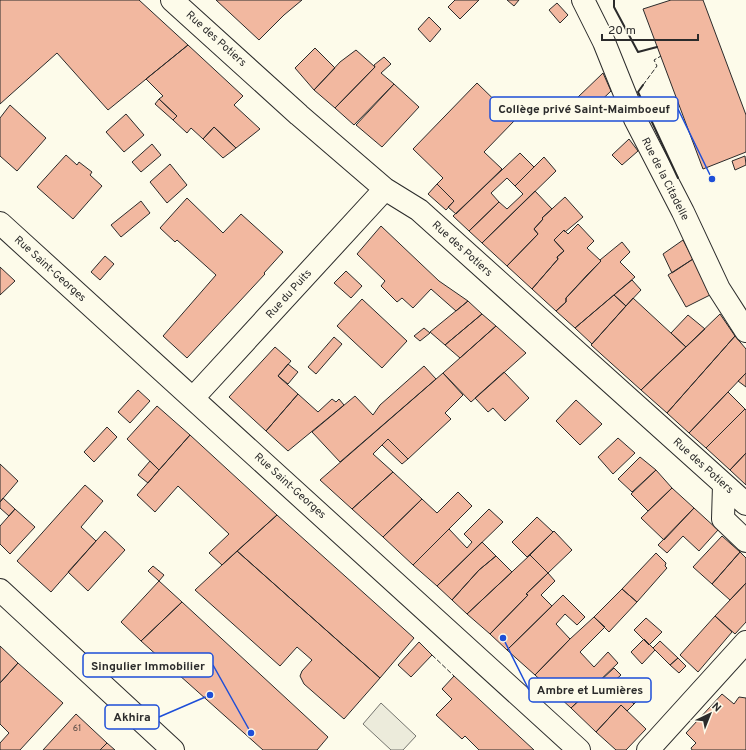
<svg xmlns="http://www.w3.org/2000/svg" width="746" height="750" font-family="Overpass,sans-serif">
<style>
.green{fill:#ecebdb;stroke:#74746e}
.building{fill:#f2b8a0;stroke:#2b2b2b}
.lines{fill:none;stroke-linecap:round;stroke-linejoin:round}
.minor-casing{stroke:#2b2b2b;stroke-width:24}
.major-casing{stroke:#2b2b2b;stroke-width:24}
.minor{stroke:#fdfbea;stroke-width:22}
.major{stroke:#fdfbea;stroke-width:22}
.fence{stroke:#2b2b2b;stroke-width:1;stroke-dasharray:5 2;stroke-linecap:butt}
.wall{stroke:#2b2b2b;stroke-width:2}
.labels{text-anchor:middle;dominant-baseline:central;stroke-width:3;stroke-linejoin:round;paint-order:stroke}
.number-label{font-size:9px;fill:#5d4e48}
.street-label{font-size:11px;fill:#2b2b2b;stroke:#fdfbea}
.leader{fill:none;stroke:#1d4ed8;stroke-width:1.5}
.callout-dot{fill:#1d4ed8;stroke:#fdfbea;stroke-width:1.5}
.callout{fill:#fdfbea;stroke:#1d4ed8;stroke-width:1.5}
.callout-label{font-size:12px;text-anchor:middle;font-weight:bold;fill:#2b2b2b}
</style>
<rect width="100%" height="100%" fill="#fdfbea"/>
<path class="green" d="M381 703 416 736 403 750H391L363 724Z"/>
<path class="building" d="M0 0H139L188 45 108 110 57 53 0 104Z
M216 0H302L284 15 259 40Z
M455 0H479L460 19 448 7Z
M507 0H519L514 6Z
M671 0H703L746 115V152L703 169 643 9Z
M557 3 568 15 560 23 549 10Z
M429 17 441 29 430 42 418 29Z
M188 45 243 96 234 105 260 129 236 148 214 127 203 139 191 128 187 133 173 120 177 116 159 99 163 96 146 79Z
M315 48 335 68 314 90 295 68Z
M356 50 375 67 335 108 314 90 340 62Z
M384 57 391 64 381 73 394 84 354 125 335 108 375 67 374 65Z
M603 73 611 91 590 111 577 98Z
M477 83 515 120 484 152 502 169 456 214 448 207 454 201 437 184 443 178 413 149Z
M394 84 419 107 382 147 356 125Z
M159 99 177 116 173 120 155 104Z
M10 105 46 138 17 171 0 156V118Z
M126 114 144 135 124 152 106 132Z
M214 127 236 148 223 158 203 139Z
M629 139 638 151 622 165 612 155Z
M152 144 161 155 141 172 132 162Z
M520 153 534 167 515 186 507 178 491 193 499 202 469 231 453 216Z
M66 155 77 165 79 162 92 172 90 175 102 186 73 219 37 187Z
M745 156 746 165 735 170 732 161Z
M544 157 556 171 482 243 469 231 499 202 507 209 523 194 515 186Z
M170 164 187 185 167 203 150 182Z
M437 184 454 201 446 210 428 194Z
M535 191 552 209 542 218 543 219 534 229 538 234 507 266 482 243Z
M565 197 583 217 565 232 564 230 554 240 564 251 557 257 558 259 532 289 507 266 538 234 534 229 543 219 542 218Z
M187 198 223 233 241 214 283 252 264 273 265 274 187 358 163 336 216 275 177 240 175 242 160 228Z
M141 201 150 213 121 237 111 225Z
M578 224 594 241 587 248 601 261 587 275 566 298V302L556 311 532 289 558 259 557 257 564 251 554 240 564 230 568 234Z
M381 226 439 281 468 301 456 311 431 289 413 308 402 298 397 302 381 286 385 281 357 254Z
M683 240 693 259 672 273 663 254Z
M622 242 630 252 620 262 635 277 575 328 556 311 566 302V298L601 261 600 260Z
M105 256 114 264 100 280 91 272Z
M693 259 710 295 686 307 668 275Z
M0 267 15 281 0 295Z
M346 271 362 286 351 298 334 283Z
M632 280 641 290 626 306 614 295Z
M614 295 626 306 592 344 575 328Z
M633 298 686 347 641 390 591 345Z
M362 299 407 341 382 368 337 326Z
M468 301 482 314 445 345 430 332Z
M482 314 496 326 460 358 445 345Z
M720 314 735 336 667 413 641 390Z
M688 315 705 329 686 347 671 333Z
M496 326 526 353 471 402 443 373Z
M424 328 430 333 420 341 414 336Z
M735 336 746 349V373L689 433 667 413Z
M334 337 342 344 316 374 308 367Z
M275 347 291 361 278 376 298 394 266 431 229 397Z
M288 364 298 372 288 384 278 376Z
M424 366 436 379 340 462 312 432 355 396 373 415 380 405Z
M504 372 529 398 505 421 493 408 488 412 475 398Z
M443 373 463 395 445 413 451 419 408 459 388 439 373 454 393 472 352 509 320 480Z
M746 373V387L738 381Z
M138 390 150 401 130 423 118 412Z
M728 392 745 409 706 448 689 433Z
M298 394 318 412 332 399 336 402 339 399 344 405 288 451 266 431Z
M576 400 602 424 580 445 556 421Z
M157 406 190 435 159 470 127 439Z
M745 409 746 410V453L730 470 706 448Z
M107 427 117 437 94 462 84 452Z
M190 435 277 515 222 565 209 553 229 534 178 486 155 512 137 495Z
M618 438 635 453 613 474 598 457Z
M388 439 408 459 402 464 382 445Z
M746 453V485L730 470Z
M640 457 656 470 632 492 618 479Z
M150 461 159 470 148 483 138 475Z
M0 464 18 481 0 502Z
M656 470 672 488 648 511 631 494Z
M393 472 422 499 383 537 352 509Z
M85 485 103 501 81 527 96 541 51 592 17 561Z
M672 488 694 508 664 540 641 518Z
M458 492 472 506 413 565 383 537 422 499 437 513Z
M3 498 15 509 9 516 0 508V502Z
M694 508 718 530 699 551 683 536 667 553 658 545Z
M15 509 35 527 10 554 0 544V526Z
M489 509 503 522 437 586 413 565 449 529 467 548 472 542 464 534Z
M277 515 414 638 380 678 237 551Z
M537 517 553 532 527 557 512 542Z
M105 531 125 550 88 591 68 572Z
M554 531 572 550 548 573 530 555Z
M722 536 740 552 712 584 693 567Z
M482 542 496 556 479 570 452 600 437 586Z
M237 551 380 678 344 719 304 684 300 676 302 671 312 660 297 647 280 666 195 590Z
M740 552 746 558V583L730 600 712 584Z
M656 553 666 563 665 566 667 568 637 602 622 589Z
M530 555 548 573 526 594 528 595 490 634 467 614Z
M496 556 512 572 467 614 452 600 479 570Z
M153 566 164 575 159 581 148 571Z
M548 573 555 581 541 595 552 606 507 650 490 634 528 595 526 594Z
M159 581 182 602 141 641 121 622Z
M746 583V622L735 634 715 616Z
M622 589 637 602 609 632 594 617Z
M563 595 585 617 577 625 565 614 556 624 570 639 535 675 507 650Z
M182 602 328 737 317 750H263L141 641Z
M715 616 732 632 698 672 680 655Z
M594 617 605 627 580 652 594 667 608 652 618 663 571 708 535 675 570 639Z
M646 618 662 632 649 645 634 630Z
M644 639 655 650 642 664 631 652Z
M660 641 678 658 670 665 653 648Z
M419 642 432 655 411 677 398 665Z
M0 646 18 663 0 683Z
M678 658 686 666 679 673 670 665Z
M18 663 63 703 20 750H0V743L9 733 0 724V683Z
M614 668 621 675 612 683 634 704 627 711 621 705 596 732 571 708Z
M454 676 534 750H479L465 736 462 739 436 715 452 699 442 689Z
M635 686 643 694 634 704 625 695Z
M722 694 734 704 739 697 746 698V750H692L691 748 696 743 686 733Z
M621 705 646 729 626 750H616L596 732Z
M76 714 107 743 100 750H43Z
M107 743 115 750H100Z"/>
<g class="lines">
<defs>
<path id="minor" d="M172 0 299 115 385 189 419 210 746 504
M583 0 604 42 635 119 683 212 719 289 746 331
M0 223 579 750
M193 398 385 189
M724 485 723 519 746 541
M648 750 746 642"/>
<path id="major" d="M0 590 173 750"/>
</defs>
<use href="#minor" class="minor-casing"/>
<use href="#major" class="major-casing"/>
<use href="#minor" class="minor"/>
<use href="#major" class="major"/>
<path class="fence" d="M643 85 657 66 654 60 661 56
M432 655 454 676"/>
<path class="wall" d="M614 0V7L638 52 657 47
M643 85 638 92 678 178"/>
</g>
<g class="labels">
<g class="number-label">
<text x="77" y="728">61</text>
</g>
<g class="street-label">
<text transform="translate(216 39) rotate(42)">Rue des Potiers</text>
<text transform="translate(665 179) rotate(63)">Rue de la Citadelle</text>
<text transform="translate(462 249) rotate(42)">Rue des Potiers</text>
<text transform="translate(50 269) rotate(42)">Rue Saint-Georges</text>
<text transform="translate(289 294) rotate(-48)">Rue du Puits</text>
<text transform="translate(703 466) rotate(42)">Rue des Potiers</text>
<text transform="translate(290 486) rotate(42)">Rue Saint-Georges</text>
</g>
</g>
<path class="leader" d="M712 179L678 109M251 733L213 665M503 638L529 690M210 695L159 717"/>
<g class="callout-dot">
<circle cx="712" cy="179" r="4"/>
<circle cx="251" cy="733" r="4"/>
<circle cx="503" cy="638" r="4"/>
<circle cx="210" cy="695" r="4"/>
</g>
<g class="callout">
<rect x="490" y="97" width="188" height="24" rx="4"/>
<rect x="83" y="653" width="130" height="24" rx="4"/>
<rect x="529" y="678" width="122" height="24" rx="4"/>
<rect x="105" y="705" width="54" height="24" rx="4"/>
</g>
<g class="callout-label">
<text x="584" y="113">Collège privé Saint-Maimboeuf</text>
<text x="148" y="670">Singulier Immobilier</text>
<text x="590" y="694">Ambre et Lumières</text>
<text x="132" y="721">Akhira</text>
</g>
<g transform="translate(710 714) rotate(43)" stroke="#fdfbea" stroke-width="3" paint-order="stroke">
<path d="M0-3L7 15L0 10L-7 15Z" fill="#2b2b2b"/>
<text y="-6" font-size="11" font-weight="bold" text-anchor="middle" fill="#2b2b2b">N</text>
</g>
<path d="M602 34v6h96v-6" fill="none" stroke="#2b2b2b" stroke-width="2"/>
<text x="608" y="34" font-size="12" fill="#2b2b2b" stroke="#fdfbea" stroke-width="3" paint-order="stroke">20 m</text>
</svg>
